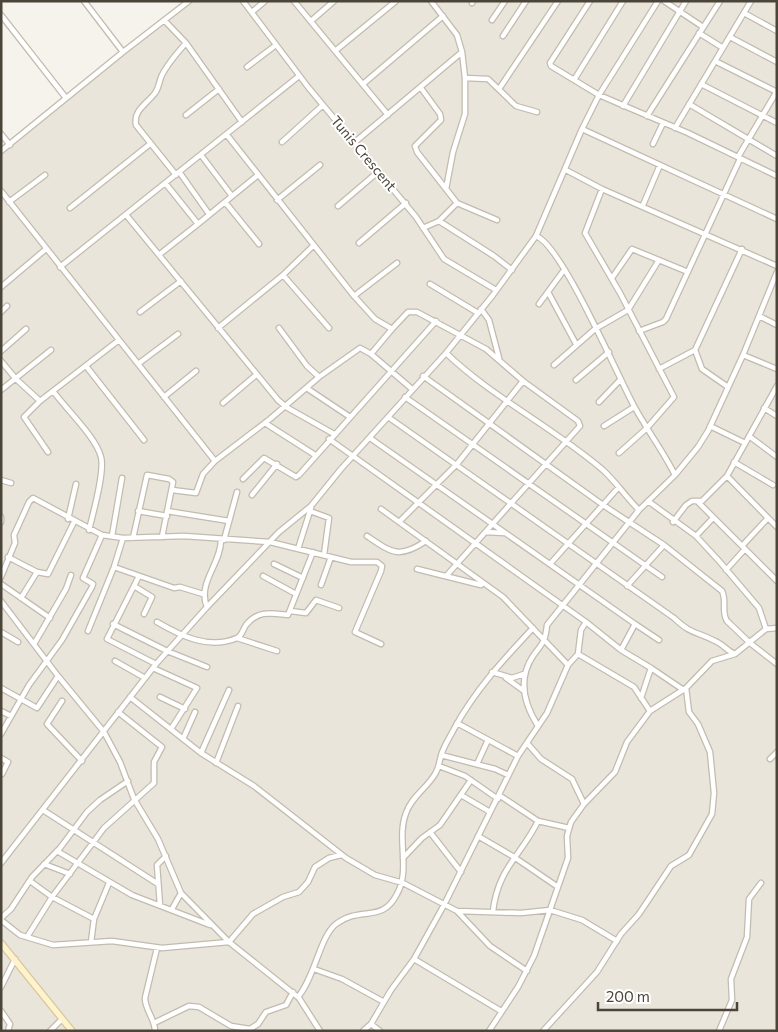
<svg xmlns="http://www.w3.org/2000/svg" width="778" height="1032" font-family="Commissioner,sans-serif">
<style>
.residential{fill:#eae5da}
.lines{fill:none;stroke-linecap:round;stroke-linejoin:round}
.street-casing{stroke:#c2bbae;stroke-width:7}
.secondary-casing{stroke:#d6c79b;stroke-width:8}
.street{stroke:#fff;stroke-width:4.5}
.secondary{stroke:#fff3cd;stroke-width:5.5}
.labels{text-anchor:middle;dominant-baseline:central;stroke-width:4;stroke-linejoin:round;paint-order:stroke}
.street-label{font-size:14px;fill:#4b4439;stroke:#fff}
</style>
<rect width="100%" height="100%" fill="#f6f3ec"/>
<path class="residential" d="M183 1H777V1031H1V148Z"/>
<g class="lines">
<defs>
<path id="street" d="M84 1 123 52
M243 1 308 87 416 217 444 259 496 290
M294 1 388 115
M431 1 457 35 462 52 465 78V114L453 152 446 189
M590 1 550 63 551 66 599 95 688 133 777 176
M658 1 599 95 582 129 777 219
M664 1 703 27
M472 3 473 1
M252 12 265 1
M744 13 777 31
M1 15 66 98
M492 20 505 1
M165 21 186 43 242 122
M311 21 334 1
M699 33 723 48
M503 36 526 1
M730 37 777 62
M335 51 396 1
M715 61 777 92
M247 67 276 45
M465 78 488 79 516 106 537 112
M574 80 623 1
M363 84 443 16
M701 84 777 123
M421 88 440 114 441 120 415 146 417 152 457 203 497 220
M499 89 558 1
M689 104 777 156
M623 106 686 1
M186 115 219 89
M647 116 720 1
M675 128 751 1
M1 134 10 145
M227 135 354 296 375 319 392 329 408 312H417L486 349 523 381 457 464 399 522
M282 142 323 105
M355 142 462 52
M653 144 663 123
M1 151 123 52 189 1
M201 155 232 196
M738 157 777 91
M566 170 602 189 777 266
M180 173 209 214
M176 175 136 125C133 110 147 104 155 93 159 88 159 81 162 75 168 63 177 53 186 43
M166 184 198 224 258 175
M602 189 585 233 620 293 674 397 647 428 619 453
M1 191 215 461 270 419 319 377
M277 200 320 165
M9 202 45 175
M225 202 259 244
M643 205 660 165
M338 206 379 171
M70 208 150 144
M127 216 278 400 286 407 334 434
M439 221 494 256 512 270
M423 228 439 221 457 203
M536 236C562 245 618 377 634 406 647 430 663 451 675 475
M359 243 406 203
M160 254 198 224
M60 267 299 76
M283 275 329 328
M612 278 632 249 688 272
M430 284 478 313
M1 287 46 249
M548 292 576 344
M354 296 397 263
M539 304 564 270
M481 309 489 320 499 358
M1 312 7 306
M140 312 181 281
M759 316 777 325
M218 328 283 275 313 246
M279 328 307 366 319 377 360 348 371 354
M392 329 371 354 412 389
M639 331 663 322 666 319 740 159
M695 350 702 369 728 387
M1 351 26 329
M446 353C493 398 553 427 603 470 616 482 626 497 639 510
M743 355 777 369
M1 361 16 379 40 401 119 340
M138 364 178 334
M554 365 595 329 628 310 659 260
M86 366 144 440
M659 369 695 350 742 249
M423 376 603 505 664 545 627 586
M576 380 609 352
M777 386 727 476 777 527
M308 389 350 417
M1 390 51 350
M53 391C66 409 96 437 101 457 105 472 93 513 89 530
M164 397 196 371
M405 397 662 577
M40 401 24 417 48 452
M599 402 620 380
M223 403 256 375
M764 408 777 416
M388 417 674 618C692 635 696 631 715 641 723 644 727 651 735 654
M265 423 315 455
M604 426 634 407
M710 426 745 443
M749 436 777 457
M370 438 635 624 621 650
M329 439 586 622
M734 462 773 485
M243 479 264 458 296 477 299 475 436 321
M1 480 11 483
M172 490 196 493 203 474 215 461
M252 495 277 464
M648 501 696 536 720 562 759 608 766 629
M698 502 777 581
M311 508 310 511 329 518 324 555
M381 509 503 597 568 665
M138 511 167 516
M167 511 229 521
M1 517V522
M68 519 76 484
M673 522 686 505 692 501H702L727 476
M486 532 504 533
M112 536 122 478
M367 536C392 553 399 559 426 541
M696 536 713 518
M133 538 147 475 169 479 173 482 162 537
M224 540 237 492
M664 545 722 591C727 601 721 612 727 621L750 643 777 664
M742 546 768 518
M298 549 310 511
M8 557 37 572 21 598
M274 564 303 578
M550 564 618 488
M114 567 174 588 180 587 203 594
M417 569 481 585
M726 570 745 549
M37 572 48 574 74 522
M447 575 580 426 578 421 523 381
M139 576 107 639 156 664
M263 576 296 594
M1 577 15 543 14 535 29 502 33 498 102 535 123 538 184 536 270 542 351 562H377L382 566 381 571 355 632 381 644
M1 584 50 618
M321 585 331 557
M134 586 152 597 144 614
M1 601 58 676 104 732 120 762 134 799 158 839 181 893 229 942 299 998 320 1031
M207 607C197 583 221 564 221 540
M290 611 306 613 316 600 339 608
M157 622C181 636 209 650 237 638 242 636 243 629 246 625 258 610 271 613 288 615L313 552
M113 624 167 651 207 667
M635 624 659 640
M88 631 114 567 123 538
M1 632 18 642
M237 638 277 651
M34 644 66 589 71 575
M115 661 145 678
M153 668 197 688 171 729
M651 668 682 689
M492 672 512 678 524 674
M506 678 524 691
M1 688 37 708 58 676
M130 697 201 753 254 786 346 858 375 875 403 883 457 911 521 913 550 910 582 920 617 941
M160 697 185 709
M62 701 47 724 82 761
M1 711 11 716
M650 711 686 688 712 661 735 654 766 629 777 628
M457 723 518 756
M538 726C524 704 517 680 533 656 543 642 545 643 547 625L639 510 675 475 698 447 708 431 743 355 777 272
M1 734 29 685 62 640 92 587 93 584 83 578 102 535
M183 739 195 712
M527 743 541 759 572 779 584 804
M201 753 229 690
M441 755 495 769 508 775
M1 758 8 762 2 774
M770 759 777 752
M216 763 238 706
M477 764 488 740
M439 766 465 776 498 799
M461 795 490 812
M499 795 538 821 569 828
M43 810 158 884
M430 832 461 872
M478 836 514 857 558 887
M57 851 132 895 210 925
M403 858 422 838 440 825 471 780
M1 863 156 664 207 607 279 532 311 506 341 469 446 353 493 295 536 236 582 129
M44 864 70 874
M30 881 52 897 94 919
M160 905 157 865 166 856
M172 909 181 893
M457 911 490 946 527 971
M493 911C498 868 521 856 538 821
M1 918 11 909 32 877 60 848 87 812 100 800 128 781
M1 920 20 935 53 945 112 941 162 948 229 942 253 914 283 897 299 892 308 882 315 867 329 858 341 855
M27 937 52 897 104 828 154 783V762L162 747 118 712
M91 942 94 919 109 883
M414 959 501 1011
M314 969 342 979 384 1002
M1 987 15 959
M298 997C315 977 320 936 336 924 361 905 382 924 397 894 411 869 396 839 406 813 412 796 427 788 435 774 439 768 439 762 441 756 443 747 450 737 454 729 475 690 504 659 533 628
M1 1011 10 1024 8 1031
M154 1023 189 1006 199 1007 231 1026 250 1029 258 1024 266 1012 286 1005 293 992
M371 1024 380 1031
M50 1031 62 1019
M155 1031C155 1019 145 1010 145 998L157 948
M363 1031 371 1024 391 990 414 959 444 905 518 756 547 713 568 665 578 654 581 630 586 622 621 650 651 668 641 698
M489 1031 518 987 534 956 568 858 567 836 571 822 584 804 615 772 627 742 650 711 634 687 578 654
M543 1031 597 972 621 934 639 914 671 866 689 855 712 814 714 793 710 752 698 724 689 712 686 688
M719 1031 732 1000 731 979 747 937 749 899 761 883"/>
<path id="secondary" d="M1 943 72 1031"/>
</defs>
<use href="#street" class="street-casing"/>
<use href="#secondary" class="secondary-casing"/>
<use href="#street" class="street"/>
<use href="#secondary" class="secondary"/>
</g>
<g class="labels">
<g class="street-label">
<text transform="translate(364 153) rotate(50)">Tunis Crescent</text>
</g>
</g>
<rect width="778" height="1032" fill="none" stroke="#4b4439" stroke-width="5"/>
<path d="M598 1002v8h139v-8" fill="none" stroke="#4b4439" stroke-width="2.5"/>
<text x="606" y="1002" font-size="15" fill="#4b4439" stroke="#ffffff" stroke-width="4" paint-order="stroke">200 m</text>
</svg>
